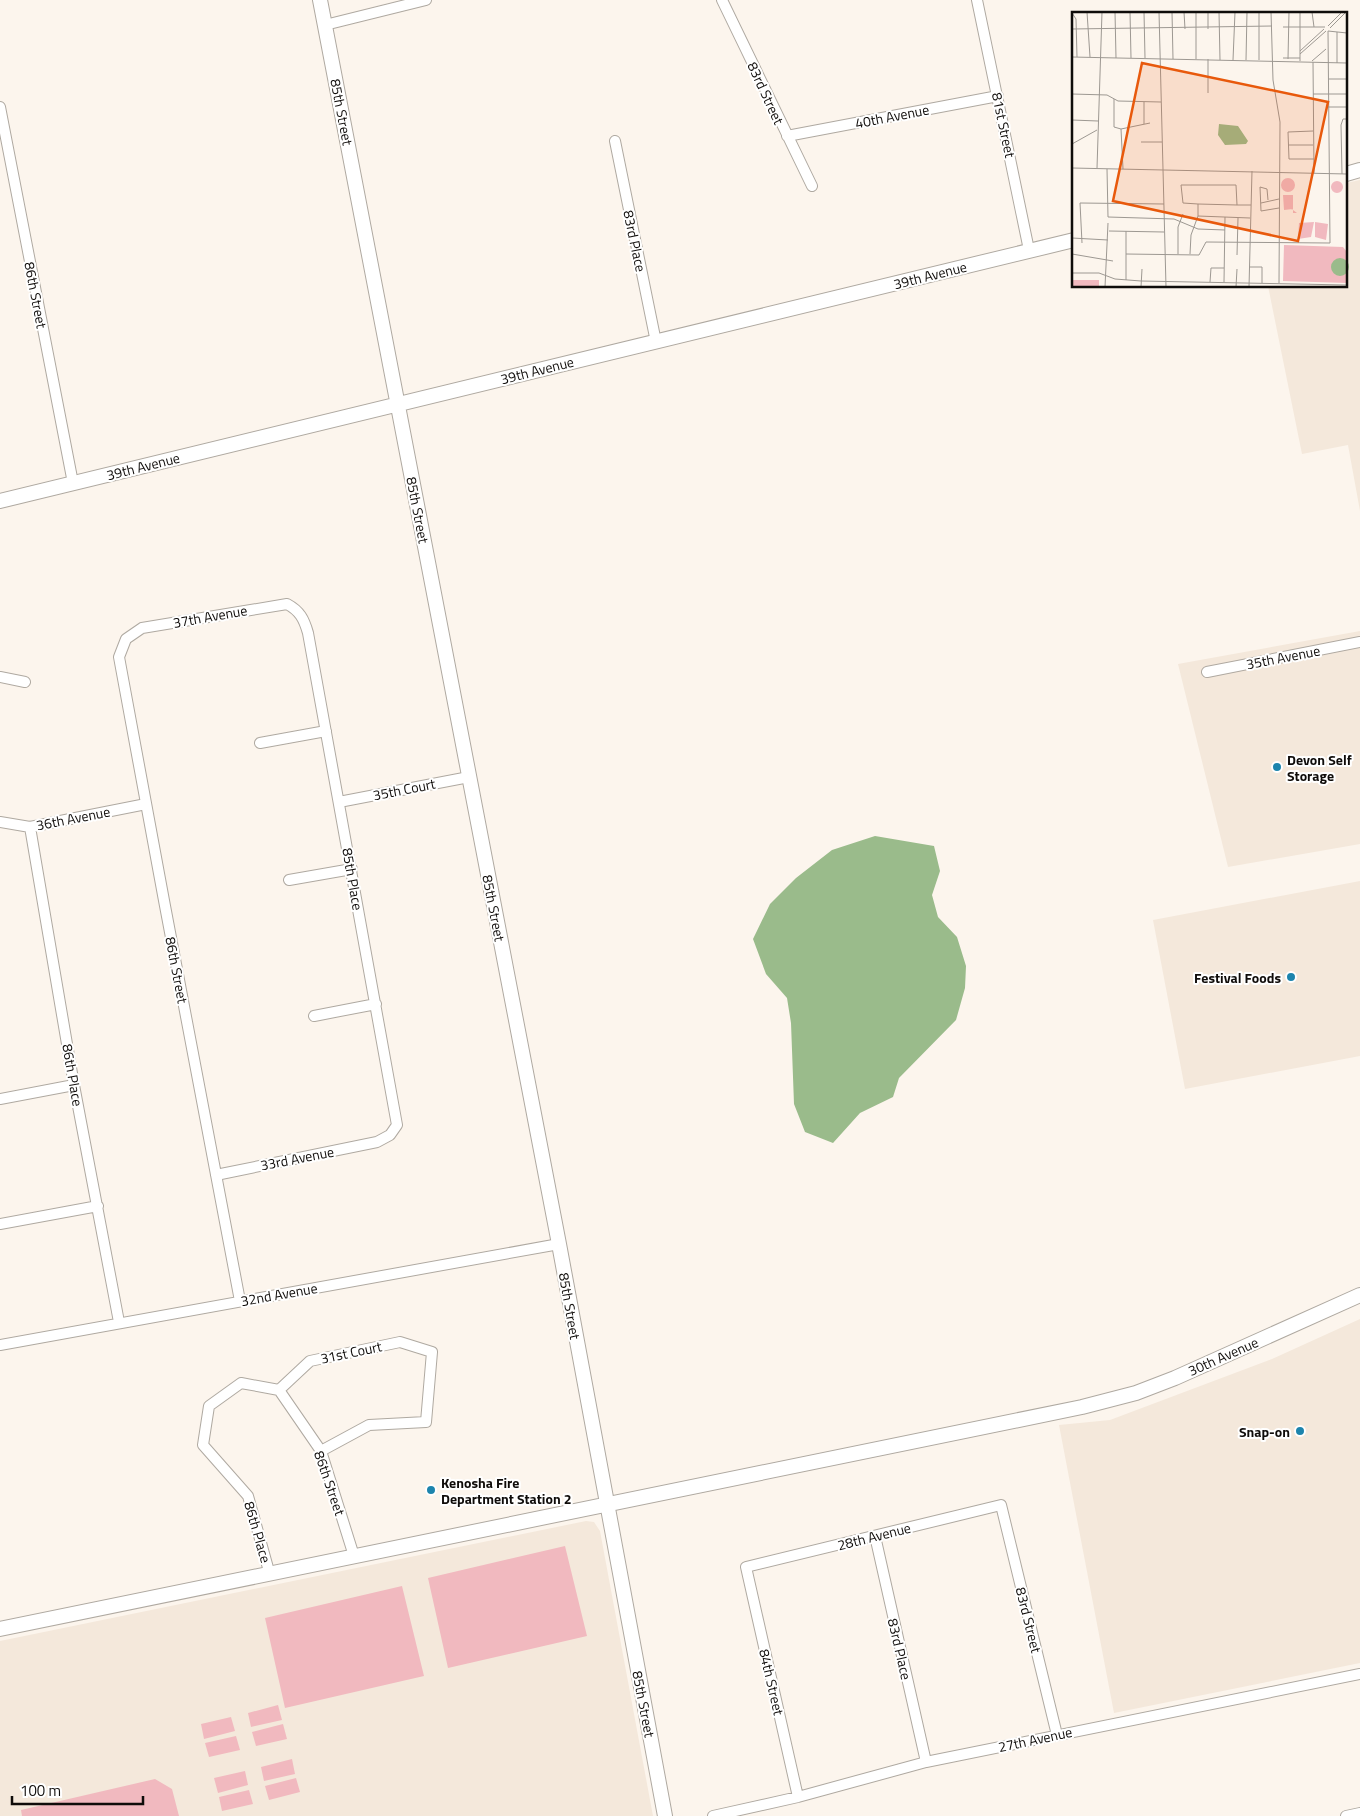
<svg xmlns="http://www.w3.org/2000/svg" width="1360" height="1816" font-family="'Titillium Web',sans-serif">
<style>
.built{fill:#f4e8db}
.green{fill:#f1b9bf}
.water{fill:#9abb8b}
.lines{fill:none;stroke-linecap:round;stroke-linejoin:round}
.street-casing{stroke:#afa9a1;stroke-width:12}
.secondary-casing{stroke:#afa9a1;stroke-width:16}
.street{stroke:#fff;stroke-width:10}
.secondary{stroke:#fff;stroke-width:14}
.poi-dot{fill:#1c84ad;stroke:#fff;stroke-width:2}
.labels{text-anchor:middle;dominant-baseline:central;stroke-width:4;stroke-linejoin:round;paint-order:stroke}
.street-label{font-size:14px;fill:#0f0c0a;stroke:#fff}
.poi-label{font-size:14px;font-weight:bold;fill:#0f0c0a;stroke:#fff;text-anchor:start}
.inset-road{fill:none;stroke:#9d9892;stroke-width:1}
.view{fill:#e8590c;fill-opacity:0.15;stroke:#e8590c;stroke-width:2.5}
.inset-edge{fill:none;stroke:#0f0c0a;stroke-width:2.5}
</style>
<rect width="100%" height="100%" fill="#fcf5ed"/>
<path class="built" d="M1360 180V511L1348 445 1302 454 1268 286H1346V183Z
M1360 631V844L1228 867 1178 664Z
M1360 881V1056L1185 1089 1153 920Z
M1360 1319V1663L1114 1713 1059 1425 1110 1420 1272 1359Z
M586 1521 594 1522 600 1531 653 1816H0V1641Z"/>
<path class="green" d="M565 1546 587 1636 448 1668 428 1578Z
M402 1586 424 1676 285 1708 265 1618Z
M278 1705 282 1720 251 1727 248 1713Z
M231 1717 235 1731 204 1739 201 1724Z
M283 1724 287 1739 256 1746 252 1732Z
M236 1736 240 1750 209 1757 205 1743Z
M292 1759 295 1774 264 1781 261 1767Z
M245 1771 248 1785 218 1793 214 1778Z
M296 1778 300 1792 269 1800 265 1786Z
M155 1779 172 1789 179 1816H22L21 1810Z
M249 1790 253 1804 222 1811 219 1797Z"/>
<path class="water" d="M875 836 934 846 940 871 932 895 938 917 957 937 966 966 965 988 956 1020 899 1078 893 1097 860 1113 833 1143 805 1132 794 1104 791 1023 787 998 766 974 753 939 770 904 796 878 832 850Z"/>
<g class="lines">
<defs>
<path id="street" d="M722 0 812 186
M977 0 1029 250
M325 25 426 0
M0 107 73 483
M787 136 998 96
M615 141 656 342
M1207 672 1360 642
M0 677 25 682
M260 743 326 731
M339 802 469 777
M0 822 30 827 146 804
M30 827 74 1085 119 1322
M289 880 352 869
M314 1016 376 1004
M0 1099 74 1085
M216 1175 377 1142 390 1135 397 1125 308 633C304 619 300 611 287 604L142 628 126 639 119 657C158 872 199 1086 240 1301
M0 1224 98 1206
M0 1345 559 1244
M279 1390 321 1451 354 1556
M875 1536 926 1762
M270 1575 248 1496 203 1445 209 1406 241 1383 279 1390 310 1361 400 1342 432 1352 426 1422 369 1425 321 1451
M798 1797 746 1567 1001 1505 1057 1735
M713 1816 798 1797 926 1762 1360 1674
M1346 1816 1360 1813"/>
<path id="secondary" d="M320 0 559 1244 665 1816
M1346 174 1360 170
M0 501 1074 240
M0 1629C361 1556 722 1483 1082 1407L1136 1393 1175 1378 1360 1295"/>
</defs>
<use href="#street" class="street-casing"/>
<use href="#secondary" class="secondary-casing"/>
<use href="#street" class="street"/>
<use href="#secondary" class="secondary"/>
</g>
<g class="poi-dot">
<circle cx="1277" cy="767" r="5"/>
<circle cx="1291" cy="977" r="5"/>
<circle cx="1300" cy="1431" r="5"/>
<circle cx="431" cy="1490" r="5"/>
</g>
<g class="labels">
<g class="street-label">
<text transform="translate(766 93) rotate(65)">83rd Street</text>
<text transform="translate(342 112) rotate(79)">85th Street</text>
<text transform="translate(892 116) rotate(-11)">40th Avenue</text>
<text transform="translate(1004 125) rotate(78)">81st Street</text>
<text transform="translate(635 241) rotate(78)">83rd Place</text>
<text transform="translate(930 275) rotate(-14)">39th Avenue</text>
<text transform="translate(36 295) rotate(79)">86th Street</text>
<text transform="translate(537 370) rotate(-14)">39th Avenue</text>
<text transform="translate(143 466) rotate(-14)">39th Avenue</text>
<text transform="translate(418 510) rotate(79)">85th Street</text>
<text transform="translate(210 616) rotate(-10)">37th Avenue</text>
<text transform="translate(1283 657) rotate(-11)">35th Avenue</text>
<text transform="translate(404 789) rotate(-11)">35th Court</text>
<text transform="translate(73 818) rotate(-11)">36th Avenue</text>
<text transform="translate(353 879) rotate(80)">85th Place</text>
<text transform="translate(494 908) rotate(79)">85th Street</text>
<text transform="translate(177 970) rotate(79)">86th Street</text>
<text transform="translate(73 1075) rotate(80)">86th Place</text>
<text transform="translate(297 1158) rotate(-11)">33rd Avenue</text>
<text transform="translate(279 1294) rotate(-10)">32nd Avenue</text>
<text transform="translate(570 1306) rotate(80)">85th Street</text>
<text transform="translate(351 1352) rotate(-12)">31st Court</text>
<text transform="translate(1223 1356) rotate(-24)">30th Avenue</text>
<text transform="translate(330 1483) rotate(71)">86th Street</text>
<text transform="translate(258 1532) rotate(74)">86th Place</text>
<text transform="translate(874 1536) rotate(-14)">28th Avenue</text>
<text transform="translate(1029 1620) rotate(76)">83rd Street</text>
<text transform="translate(900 1649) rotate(77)">83rd Place</text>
<text transform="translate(772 1682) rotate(77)">84th Street</text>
<text transform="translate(644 1704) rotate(79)">85th Street</text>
<text transform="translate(1035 1739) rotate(-12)">27th Avenue</text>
</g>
<g class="poi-label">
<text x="1287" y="759">Devon Self<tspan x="1287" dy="16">Storage</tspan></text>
<text x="1281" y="977" text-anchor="end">Festival Foods</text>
<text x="1290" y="1431" text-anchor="end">Snap-on</text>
<text x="441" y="1482">Kenosha Fire<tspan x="441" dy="16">Department Station 2</tspan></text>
</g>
</g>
<g transform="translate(1072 12)">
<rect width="275" height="275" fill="#fcf5ed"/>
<path d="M209 173a7 7 0 1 1 14 0a7 7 0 1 1-14 0ZM259 175a6 6 0 1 1 12 0a6 6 0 1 1-12 0ZM211 183H221V198L225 201H221V197L212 198ZM242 210 239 225 226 227 227 211ZM243 210 256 212 254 228 243 225ZM212 233 271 235 275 240V271L211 269ZM0 268H27V275H0Z" fill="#f1b9bf"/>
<path d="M147 112 166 114 176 129 174 132 153 133 146 123ZM259 255a9 9 0 1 1 18 0a9 9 0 1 1-18 0Z" fill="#9abb8b"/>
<path class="inset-road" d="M15 0 18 45M43 0 44 46M58 0 59 46M72 0 73 46M87 0 94 275M100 0 101 47M112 0 113 17M124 0V47M136 0V17M147 0 148 48M199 0 201 68 208 110 207 271M240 0 242 15M0 1 4 7 5 45M256 14 270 0M211 15H253M258 16 274 0M0 17 200 14M256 19 275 21M228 39 252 17M228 42 254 19M0 45 275 51M211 46H228M216 47 217 0M161 48 163 0M174 48 175 0M187 48V0M228 49V0M240 49 254 37M241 50 242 161M265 51V20M256 67H275M136 81V47M0 82 35 83 46 89 89 90M241 82H275M42 87V115L49 117M255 95H275M0 108 26 109M72 112V90M49 117 51 157M49 117 78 111M241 119 216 120 217 147H242M69 130H90M0 132 25 118M217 133H241M0 156 275 162M25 156 30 0M35 157 36 205 102 207 126 217 153 218M270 162 269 113 271 107H275M196 188 195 177 188 175 189 199 207 196M189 191 207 187M165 193 164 173H109L111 191 126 192 165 193H179M126 204 178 206M37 219 92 220M0 226 36 228M10 231 8 191 92 192M0 242 41 249M54 242 127 243 134 230 258 231 256 19M106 242V215L111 202M118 242 119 223 126 204V192M165 243 166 206M177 255H190V271M0 261H27L43 267 69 269 275 273M54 268V219M138 270 139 256H152M152 270 153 205M33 275 36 211M69 275 70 257M164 275 165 257M177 275 180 159"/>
<path class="view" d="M70 51 256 90 226 229 41 189Z"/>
<rect width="275" height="275" class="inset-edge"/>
</g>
<path d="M12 1796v8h131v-8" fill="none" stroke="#0f0c0a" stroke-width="2.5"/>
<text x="20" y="1796" font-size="15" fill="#0f0c0a" stroke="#ffffff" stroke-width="4" paint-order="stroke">100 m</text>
</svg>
